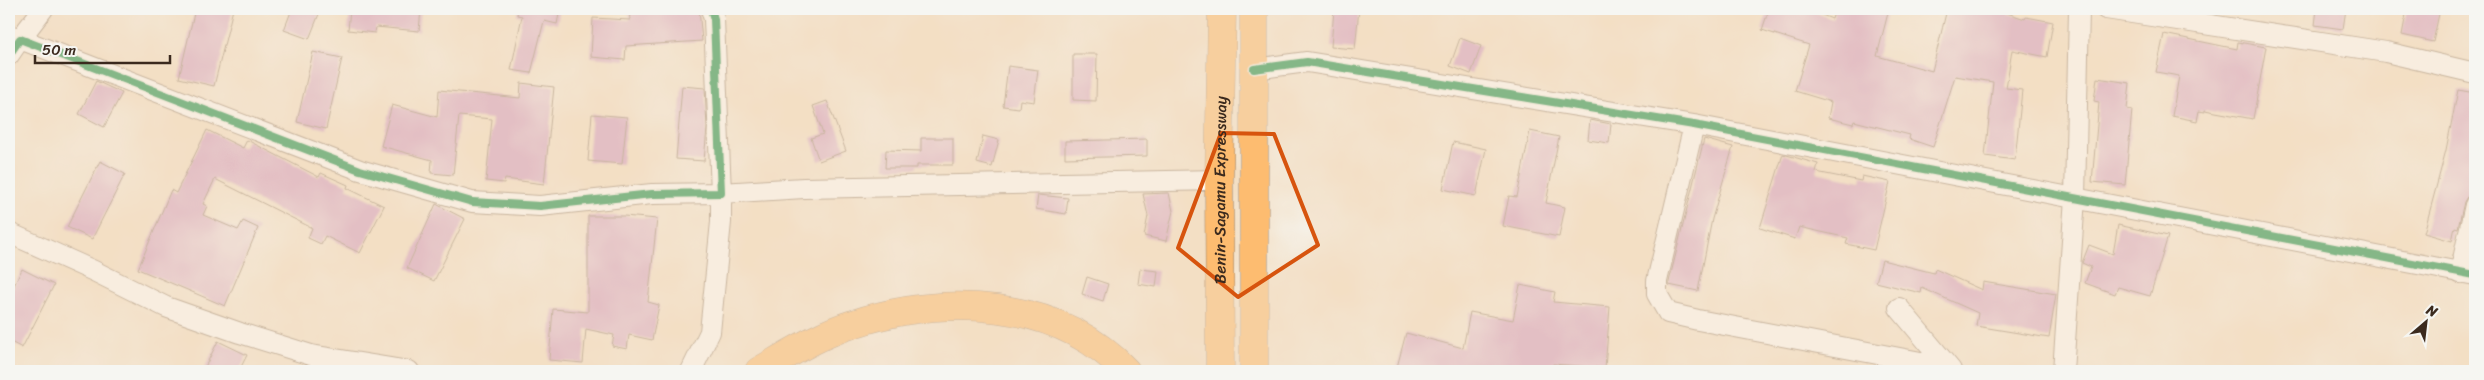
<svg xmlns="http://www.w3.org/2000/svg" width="2484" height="380" font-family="Sriracha,sans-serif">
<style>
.building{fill:#d19ac3}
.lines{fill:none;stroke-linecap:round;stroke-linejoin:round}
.minor-casing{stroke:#978471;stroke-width:22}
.highway-casing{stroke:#978471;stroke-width:29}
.minor{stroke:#fff;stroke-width:20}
.highway{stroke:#fdbc6f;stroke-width:28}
.cycleway-casing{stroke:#f6f6f2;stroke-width:11}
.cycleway{stroke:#00873e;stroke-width:8}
.marked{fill:none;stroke:#d7540e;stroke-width:4;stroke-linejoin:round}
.labels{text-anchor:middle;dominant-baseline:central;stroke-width:4;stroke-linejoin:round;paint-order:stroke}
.street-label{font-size:16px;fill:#3b2a1e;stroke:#f6f6f2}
</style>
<rect width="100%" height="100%" fill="#f6f6f2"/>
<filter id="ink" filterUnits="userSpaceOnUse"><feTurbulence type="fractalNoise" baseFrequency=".02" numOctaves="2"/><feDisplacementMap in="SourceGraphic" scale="10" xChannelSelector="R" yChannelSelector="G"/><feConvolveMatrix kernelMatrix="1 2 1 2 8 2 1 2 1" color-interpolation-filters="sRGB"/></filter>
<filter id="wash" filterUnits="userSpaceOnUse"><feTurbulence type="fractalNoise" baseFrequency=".0096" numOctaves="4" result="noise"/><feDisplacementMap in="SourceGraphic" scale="20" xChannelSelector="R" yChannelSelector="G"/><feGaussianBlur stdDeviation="1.12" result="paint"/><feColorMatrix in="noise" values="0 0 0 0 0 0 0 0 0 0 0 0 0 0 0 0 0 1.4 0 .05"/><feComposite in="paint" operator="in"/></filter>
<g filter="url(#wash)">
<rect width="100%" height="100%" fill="#f3dfc4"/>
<g id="blocks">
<path class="building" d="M195 9H233L214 86 179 78Z
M292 9H321L309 39 284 30Z
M350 9H421L419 31 376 27 375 33 348 30Z
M518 9H560L557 24 544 21 531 73 511 70 522 16 517 15Z
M629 9H699L702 41 626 46 625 60 591 57 593 18 630 20Z
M1334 9H1359L1355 49 1331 47Z
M1769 9H1807L1832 19 1835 9H1889L1877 56 1932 71 1947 9H1995L2025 19 2026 17 2053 22 2047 57 2012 50 2006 88 2022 90 2015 160 1985 156 1993 82 1955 76 1933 147 1909 139 1910 135 1854 121 1853 124 1828 118 1831 102 1795 91 1809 45 1762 30Z
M2317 9H2346L2343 29 2315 25Z
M2407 9H2440L2433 42 2402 35Z
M2164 34 2237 49 2238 42 2266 47 2253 119 2205 110V112L2199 111 2197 121 2172 116 2179 76 2156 72Z
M1460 38 1481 46 1471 74 1450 66Z
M313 52 342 58 326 129 297 122Z
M1073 54H1097L1096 101 1073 100Z
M1008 66 1038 70 1034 102 1020 100 1019 108 1003 106Z
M2097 78 2130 83 2127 109 2132 110 2125 185 2092 182 2099 102 2094 101Z
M96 81 122 93 104 127 79 114Z
M521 83 554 87 544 184 505 179 504 183 486 181 492 119 459 116 453 175 431 173 432 160 381 146 392 105 437 117 439 90 520 98Z
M682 86 705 88 707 128 704 161 676 159Z
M2458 90 2475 93V149L2472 165H2475V193L2467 197 2464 202 2458 228 2455 227 2452 241 2424 233 2446 150Z
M827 101 846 151 819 161 811 138 823 134 813 106Z
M592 114 627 117 622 164 588 161Z
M1590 120 1611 124 1609 143 1588 140Z
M207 130 243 148 247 140 319 177 321 173 348 185 347 188 384 206 360 253 325 236 321 244 308 238 312 228 215 179 203 204 207 206 203 215 238 230 243 221 258 228 225 306 138 269 171 190 176 193Z
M1530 131 1559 137 1546 203 1565 207 1559 237 1503 226 1509 196 1517 197Z
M983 136 999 140 992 167 977 163Z
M921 138H953V165H917V168H885L886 150 921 151Z
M1147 139V156L1065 158V141Z
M1704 139 1733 147 1712 219 1698 291 1669 285V282Z
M1453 142 1486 149 1476 196 1443 189Z
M1783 154 1818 164 1816 172 1861 181 1862 176 1890 182 1874 250 1846 244 1848 238 1799 227 1795 239 1760 228Z
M100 161 125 174 92 239 67 227Z
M1169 193 1173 211 1166 241 1144 236 1148 216 1143 194Z
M1038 195 1068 198 1066 214 1036 209Z
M436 204 465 219 434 281 407 268Z
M588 216H624L657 219 648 302 659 305 652 340 629 335 627 349 612 346 614 335 586 329 583 363 549 360 553 309 588 312Z
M2118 225 2168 236 2150 296 2118 287 2115 294 2085 283 2091 267 2082 263 2089 245 2113 254Z
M1882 260 1934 273 1935 269 1982 290 1983 282 2056 294 2049 338 1976 326 1978 313 1922 288 1921 293 1876 282Z
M22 269 54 285 22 348 9 341V296Z
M1140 269 1158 271 1156 287 1138 284Z
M1087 277 1108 284 1103 301 1082 294Z
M1520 285 1555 292 1553 302 1610 307 1605 368 1553 364 1551 371H1396L1406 333 1463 348 1470 312 1513 320Z
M218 341 247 355 239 371H203Z"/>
</g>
</g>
<g filter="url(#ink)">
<use href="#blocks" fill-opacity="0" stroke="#978471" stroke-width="1"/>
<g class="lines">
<defs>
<path id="minor" d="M2106 9 2386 52 2475 73
M9 35 20 39 43 9
M9 55 20 39 360 170 472 202 540 206 652 194 721 193 714 19 711 9
M1254 69 1307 62 1694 125 2475 275
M1694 125 1657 281V294L1668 313 1698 320 1947 367
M9 233 94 271 166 307 240 333 311 355 409 371
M2460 273 2475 205
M1899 308 1951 370
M691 371 710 332 721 222V193L804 188 1219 180
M2063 371 2075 198 2079 9"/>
<g id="highway">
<path d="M1254 9V371"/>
<path d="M759 371C789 354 820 334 853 324 944 294 1057 298 1126 371"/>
<path id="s1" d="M1220 371 1219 180 1222 9"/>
</g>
</defs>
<use href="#minor" class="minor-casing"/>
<use href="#highway" class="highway-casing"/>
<use href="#minor" class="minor"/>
<use href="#highway" class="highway"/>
<defs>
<path id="cycleway" d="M9 55 20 39 360 170 472 202 540 206 652 194 721 193 714 19 711 9
M1254 69 1307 62 1694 125 2475 275"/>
</defs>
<use href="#cycleway" class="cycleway-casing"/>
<use href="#cycleway" class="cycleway"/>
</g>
</g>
<path d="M0 0H2484V380H0ZM1221 133 1274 134 1318 245 1238 297 1178 248Z" fill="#f3dfc4" fill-opacity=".55" fill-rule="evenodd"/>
<path class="marked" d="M1221 133 1274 134 1318 245 1238 297 1178 248Z"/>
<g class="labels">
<g class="street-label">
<text stroke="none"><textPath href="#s1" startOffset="181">Benin-Sagamu Expressway</textPath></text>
</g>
</g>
<rect width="2484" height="380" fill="none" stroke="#f6f6f2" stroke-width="30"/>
<g transform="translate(2426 322) rotate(28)" stroke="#f6f6f2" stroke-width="4" paint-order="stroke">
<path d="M0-4L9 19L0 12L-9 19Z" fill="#3b2a1e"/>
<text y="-8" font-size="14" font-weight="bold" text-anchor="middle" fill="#3b2a1e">N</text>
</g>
<path d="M35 55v8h135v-8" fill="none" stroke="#3b2a1e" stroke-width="2.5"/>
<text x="42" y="55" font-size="15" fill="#3b2a1e" stroke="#f6f6f2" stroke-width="4" paint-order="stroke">50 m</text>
</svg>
